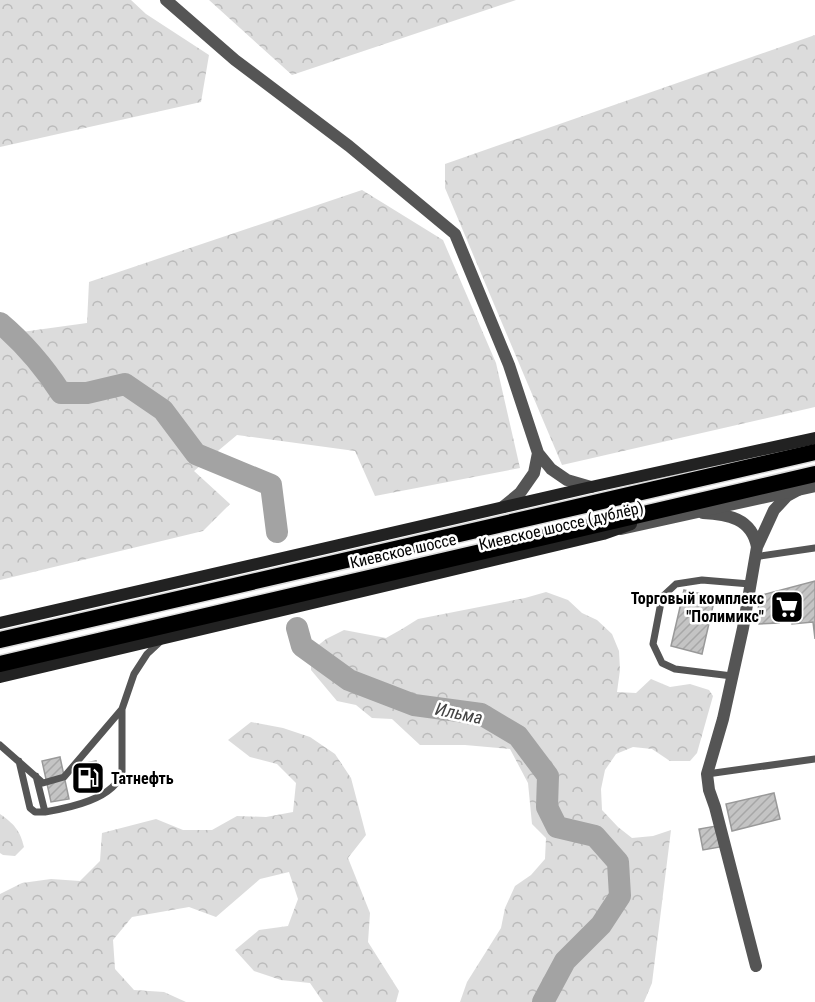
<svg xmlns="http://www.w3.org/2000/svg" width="815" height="1002" font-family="'Roboto Condensed',sans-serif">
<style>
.forest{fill:url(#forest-crowns)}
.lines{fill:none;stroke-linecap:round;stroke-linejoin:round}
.river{stroke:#a3a3a3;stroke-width:22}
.building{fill:url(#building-hatch);stroke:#999;stroke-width:1.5}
.trunk-casing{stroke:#dbdbdb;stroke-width:19}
.service{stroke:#555;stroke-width:7}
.minor{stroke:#555;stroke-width:12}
.tertiary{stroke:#555;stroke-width:12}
.secondary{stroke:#222;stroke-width:12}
.trunk{stroke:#000;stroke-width:16}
.labels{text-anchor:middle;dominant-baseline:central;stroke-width:5;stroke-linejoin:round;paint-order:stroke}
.street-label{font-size:16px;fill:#000;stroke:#fff}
.poi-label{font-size:16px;font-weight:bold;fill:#000;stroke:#fff;text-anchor:end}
.water-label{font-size:18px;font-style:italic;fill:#444;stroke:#fff}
</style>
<defs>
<pattern id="forest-crowns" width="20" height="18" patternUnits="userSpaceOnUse" patternTransform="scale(1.5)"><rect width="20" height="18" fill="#dcdcdc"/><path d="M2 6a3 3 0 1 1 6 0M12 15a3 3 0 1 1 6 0" fill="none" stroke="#bbb"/></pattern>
<pattern id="building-hatch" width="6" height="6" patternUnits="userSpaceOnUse" patternTransform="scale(1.5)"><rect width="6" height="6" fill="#c4c4c4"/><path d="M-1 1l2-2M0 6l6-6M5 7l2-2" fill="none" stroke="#a7a7a7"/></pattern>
</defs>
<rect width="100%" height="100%" fill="#fff"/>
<path class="forest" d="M0 0H131L146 14 209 55 201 102 0 147Z
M209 0H516L292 75Z
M815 35V407L562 465 445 188V164Z
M362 190 443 240 496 363 520 468 375 496 355 451 237 435 194 471 230 504 203 531 0 580V335L87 323 89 282Z
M546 592 568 600 582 613 597 620 612 634 619 651 620 670 617 692 636 693 651 679 670 687 690 684 709 690 713 696 697 753 690 761H670L652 749 633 747 616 754 605 770 601 789 602 810 618 827 632 838 653 836 671 830 652 983 644 1002H460L467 982 501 928 505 908 515 886 531 875 545 859 546 838 532 824 528 783 510 749 465 745H420L392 719 372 718 356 705 337 701 311 670V651L326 639 344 630 386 638 402 629 418 619 525 598Z
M251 722 283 728 310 737 335 754 351 778 366 835 348 858 370 913 368 942 399 991 396 1002H323L310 983 281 980 254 971 235 950 259 930 288 926 298 899 289 872 260 879 216 917 189 907 132 917 113 940 115 969 134 990 164 992 186 1002H0V894L22 883 51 879 80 881 100 861 102 833 156 819 183 830H212L237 816 266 817 293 812 296 783 277 764 250 757 228 740Z
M0 814C14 824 20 830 24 847L15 856 3 855 0 853Z"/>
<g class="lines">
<path class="river" d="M0 323C25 344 44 367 61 393H87L125 384 163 410 196 454 271 485 277 532
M297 628 302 646 349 680 414 705 481 714 518 736 548 776 547 807 557 827 595 836 618 862 620 896 601 925 565 961 543 1002"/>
</g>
<path class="building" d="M815 581V639L813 622 792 624V618L779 619V623L759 624 758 596Z
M684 590 715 597 702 654 671 646Z
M60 757 69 799 51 802 42 761Z
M96 761 101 783 86 786 81 764Z
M774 793 780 819 732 831 726 804Z
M716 826 720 847 703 850 699 829Z"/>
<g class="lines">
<defs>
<path id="trunk" d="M0 640 815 452
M0 664 815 474"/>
</defs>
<use href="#trunk" class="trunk-casing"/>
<path class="service" d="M754 557 815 548
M732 676 675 669 662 663 653 644 662 597 676 584 702 580 750 584
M0 745 43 783 64 777 122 709 134 674 147 654 162 640
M19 761 30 808 35 812H45
M707 774 815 759
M36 776 45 812C68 808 115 799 122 772V709"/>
<path class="minor" d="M166 0 235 60 349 146 455 234 509 365 538 453 551 469 567 480 591 487
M503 507 520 493 534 473 538 453
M703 513C727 514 752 518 757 547
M756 966 715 807 709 790 707 774 723 719 743 628 757 547 774 510 787 496 798 490"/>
<path class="tertiary" d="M621 529 815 486"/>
<path class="secondary" d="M0 623 591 487 815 438
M0 677 603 534 631 524"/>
<use href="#trunk" class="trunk"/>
</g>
<defs>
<symbol id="supermarket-square" viewBox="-11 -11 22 22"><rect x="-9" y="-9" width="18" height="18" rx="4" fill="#000" stroke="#fff"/><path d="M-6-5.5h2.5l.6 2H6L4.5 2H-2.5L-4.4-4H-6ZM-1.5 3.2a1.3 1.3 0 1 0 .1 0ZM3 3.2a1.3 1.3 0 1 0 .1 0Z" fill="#fff"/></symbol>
<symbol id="fuel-square" viewBox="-11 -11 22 22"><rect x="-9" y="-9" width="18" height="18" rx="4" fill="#000" stroke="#fff"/><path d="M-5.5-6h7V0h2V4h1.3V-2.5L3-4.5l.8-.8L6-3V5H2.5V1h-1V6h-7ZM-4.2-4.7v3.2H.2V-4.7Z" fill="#fff"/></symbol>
</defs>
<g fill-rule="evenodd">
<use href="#supermarket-square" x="768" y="588" width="38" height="38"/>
<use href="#fuel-square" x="69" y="759" width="38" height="38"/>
</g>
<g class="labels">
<g class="street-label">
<text transform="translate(561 526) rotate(-13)">Киевское шоссе (дублёр)</text>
<text transform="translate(403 551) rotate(-13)">Киевское шоссе</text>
</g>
<g class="poi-label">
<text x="764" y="598">Торговый комплекс<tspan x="764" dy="18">"Полимикс"</tspan></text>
<text x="111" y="778" text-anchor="start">Татнефть</text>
</g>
<g class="water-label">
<text transform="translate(459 713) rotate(12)">Ильма</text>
</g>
</g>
</svg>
